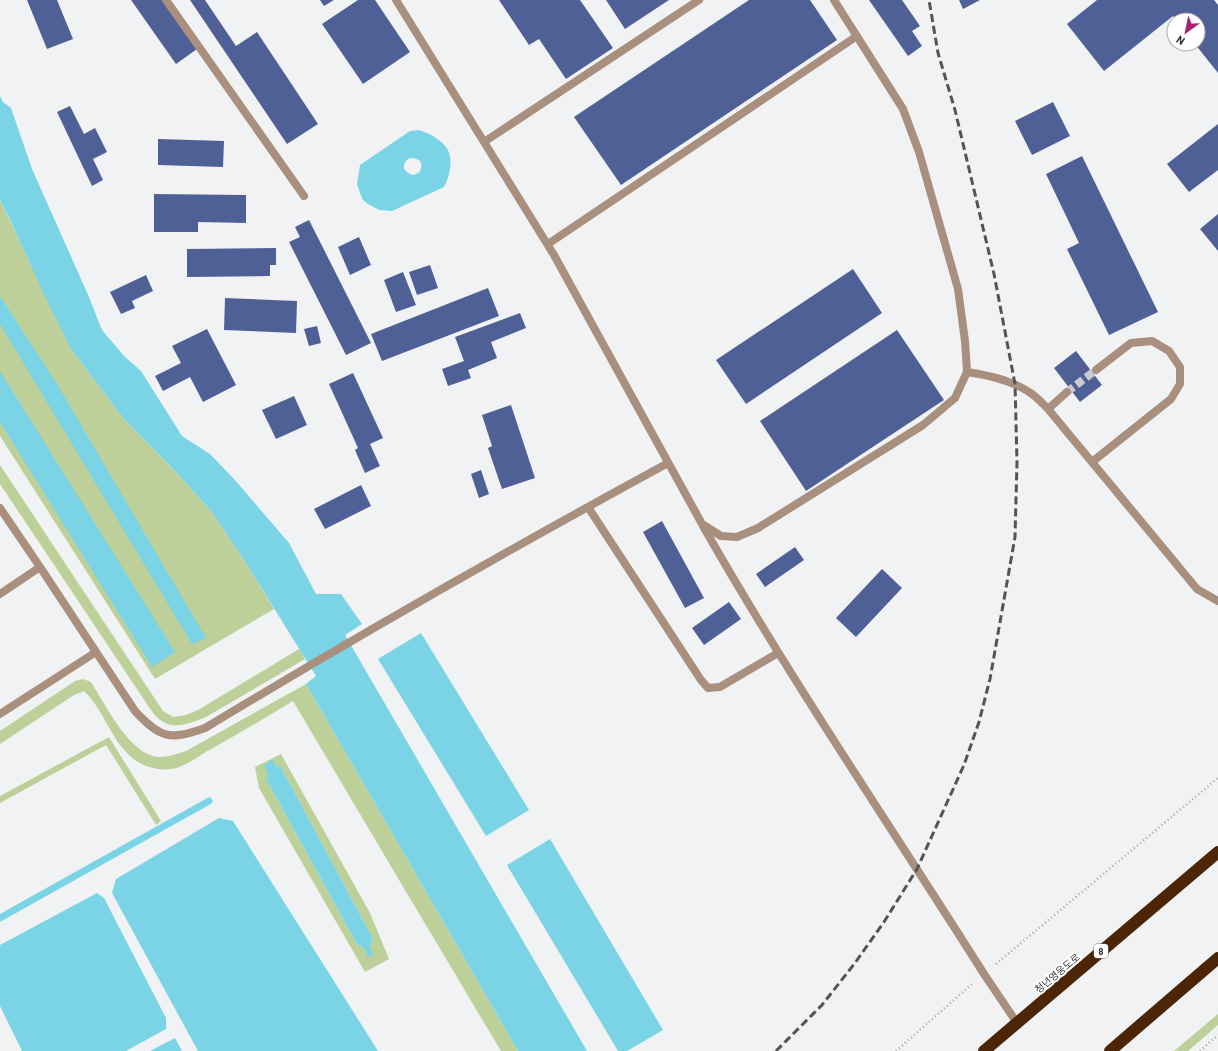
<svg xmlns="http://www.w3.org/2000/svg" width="1218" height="1051" font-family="Barlow,'Noto Sans KR',sans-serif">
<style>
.green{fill:#bdd099;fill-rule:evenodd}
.water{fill:#7bd4e6;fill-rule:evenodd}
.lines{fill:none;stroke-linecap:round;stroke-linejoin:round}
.stream{stroke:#7bd4e6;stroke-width:7}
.building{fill:#4f6096}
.street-tunnel{stroke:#cbcccd;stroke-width:8;stroke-dasharray:8 4;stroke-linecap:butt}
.path{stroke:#a5a5a6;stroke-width:2.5;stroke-dasharray:1 3;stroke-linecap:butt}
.street{stroke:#a98f7e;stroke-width:8}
.highway{stroke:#4b2505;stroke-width:12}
.rail{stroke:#535454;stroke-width:3;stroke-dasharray:8 4;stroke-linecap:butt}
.labels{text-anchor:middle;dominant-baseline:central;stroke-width:4;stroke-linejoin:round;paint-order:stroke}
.shield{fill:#fff;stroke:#717171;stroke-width:1}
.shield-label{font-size:9px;font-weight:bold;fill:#343434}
.street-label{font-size:10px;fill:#343434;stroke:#fff}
</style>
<rect width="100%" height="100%" fill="#f1f2f3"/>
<path class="green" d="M0 200 71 349 124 419 174 470 212 512 244 560 274 609 155 679 0 436Z
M0 465 163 711 173 717 186 715 198 710 299 649 305 659 206 717C191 723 173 731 159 719 155 716 152 711 149 707L0 484Z
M83 679 91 682C105 704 127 749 153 756 164 759 176 754 186 751L306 684 518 1051H501L405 890 293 701C264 719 234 736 204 753 195 759 182 768 171 769 157 771 140 766 129 755 110 737 103 709 84 691L74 695 0 744V731L75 681Z
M109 737 161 821 156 825 106 745 0 803V796Z
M281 754 370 913 389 959 365 972 259 788 255 767ZM275 765 281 767 373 939 370 946 369 957 365 949 357 944 266 779 268 774Z
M1218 1014V1025L1188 1051H1174Z"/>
<path class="water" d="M0 96 3 102 11 108 32 169 89 297 102 330 124 356 141 371 182 436 210 454 234 479 289 543 316 594H341L362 624 345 635 587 1051H518L306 684 316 676 244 560 212 512 174 470 124 419 71 349 48 303 11 222 0 200Z
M419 130C428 133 439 138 446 147 454 157 450 176 444 187L392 211 379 210 368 204 363 200 360 193 357 184 360 165 410 131ZM410 158C421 158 424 164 419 173L413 175C403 172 400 164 410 158Z
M0 296 57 384 206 638 192 644 0 324Z
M0 371 175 652 152 667 0 422Z
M421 633 529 810 486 836 378 659Z
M273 759 275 765 281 767 373 939 370 946 373 954 368 958 365 949 357 944 266 779 268 774 264 765Z
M219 818 233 821 378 1051H198L112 893 116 879Z
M550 839 663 1030 627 1051H618L507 865Z
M97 893 104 898 166 1018V1029L126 1051H22L0 1006V945Z
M175 1038 182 1051H150Z"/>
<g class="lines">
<path class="stream" d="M0 918 209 801"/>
</g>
<path class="building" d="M27 0H57L73 39 47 49Z
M131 0H162L197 49 176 64Z
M190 0H205L236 46 257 32 318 124 287 144Z
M320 0H334L324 6Z
M358 0H375L410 52 363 84 322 24Z
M499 0H580L613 48 566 79 539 39 529 45Z
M606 0H669L625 29Z
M749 0H810L837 40 621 185 574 117Z
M869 0H902L920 26 912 31 922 46 908 56Z
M959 0H980L963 9Z
M1097 0H1214L1218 5V73L1195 44H1198V20H1176L1173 16 1104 71 1067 24Z
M1053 102 1070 136 1032 155 1015 121Z
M70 106 84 134 95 128 107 152 93 159 103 180 92 186 57 112Z
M1218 124V170L1189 192 1167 164Z
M158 139 224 141 223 167 158 165Z
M1082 156 1158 312 1109 335 1067 249 1079 243 1046 174Z
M154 194 246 195V223L198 222V232H154Z
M1218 214V251L1200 229Z
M309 220 371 343 346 355 289 242 300 237 295 227Z
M359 237 371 265 350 275 338 247Z
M276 248V265H270V276L187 277V249Z
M430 265 438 288 417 295 409 272Z
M853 269 882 313 746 404 716 360Z
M403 272 416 305 396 312 384 280Z
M146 275 153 291 132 301 135 308 121 314 110 292Z
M488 288 499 316 382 361 371 334Z
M225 298 297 301 296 333 224 330Z
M520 313 526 328 491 342 497 358 468 370 471 378 448 386 442 369 464 361 455 337Z
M317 326 321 343 309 346 304 329Z
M207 329 236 385 203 402 190 377 163 391 155 376 181 363 172 346Z
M897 330 944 400 806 491 760 421Z
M1076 351 1102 385 1080 402 1054 368Z
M353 373 383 438 370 444 380 466 365 473 355 450 358 448 329 384Z
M294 396 307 425 276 439 262 410Z
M511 405 535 478 502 489 488 448 492 446 482 415Z
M481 470 489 494 479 498 471 474Z
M361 485 371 506 325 529 314 509Z
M662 521 704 598 685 608 643 532Z
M795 547 804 560 765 587 756 574Z
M882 569 902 588 856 637 836 618Z
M729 602 741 619 704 645 692 628Z"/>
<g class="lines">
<path class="street-tunnel" d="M1067 392 1096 370"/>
<path class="path" d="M996 964 1218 778
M896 1051 972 984
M1200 1051 1218 1035"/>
<path class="street" d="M166 0 304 196
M396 0 554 255 702 524 721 536 737 537 758 528 923 425 955 398 967 372 965 341 958 289 919 152 903 109 834 0
M484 142 699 0
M548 244 857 36
M967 372C988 375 1011 380 1029 392 1036 396 1042 403 1048 409L1197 589 1218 601
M1048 409 1067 392
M1092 462 1171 399 1180 384V367L1169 351 1152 341 1131 343 1096 370
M588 507 701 680 708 688 720 687 778 653
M0 508 40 567
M703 526C790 679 890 825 984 974L1017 1023
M0 594 40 567 135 711C160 738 170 741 205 728 357 636 512 548 668 463
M0 714 96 652"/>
<path class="highway" d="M984 1051 1218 852
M1110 1051 1218 958"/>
<path class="rail" d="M776 1051 822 1005 855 963 884 922 917 869 964 765 979 722 990 679 1015 537 1017 462 1015 384 994 274 955 110 938 53 929 0"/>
</g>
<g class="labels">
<rect class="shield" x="1094" y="944" width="14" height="14" rx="3"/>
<g class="shield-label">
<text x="1101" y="951">8</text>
</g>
<g class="street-label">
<text transform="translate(1057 973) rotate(-40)">청년영웅도로</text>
</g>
</g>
<g transform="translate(1186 32) rotate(213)"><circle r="19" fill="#ffffff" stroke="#aeaeae"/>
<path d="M0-3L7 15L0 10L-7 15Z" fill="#a7226d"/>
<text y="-6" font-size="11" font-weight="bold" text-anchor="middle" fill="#343434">N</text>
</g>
</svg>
